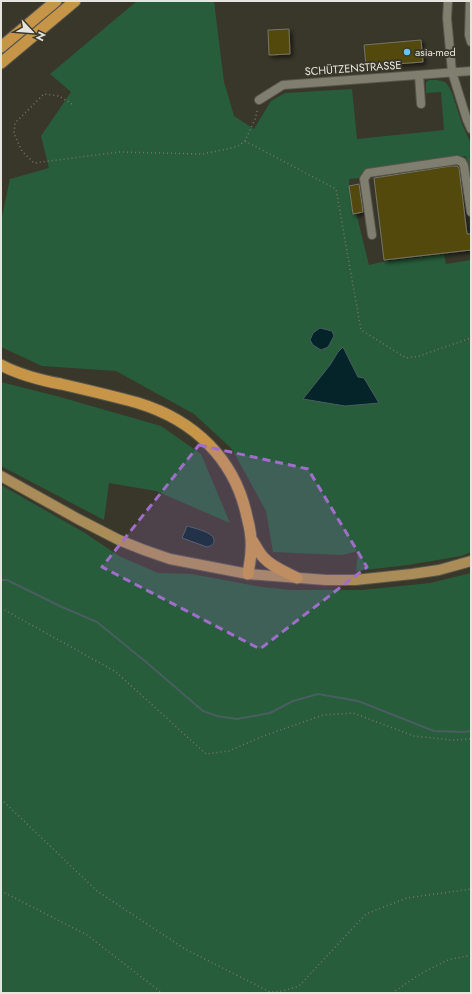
<svg xmlns="http://www.w3.org/2000/svg" width="472" height="994" font-family="Jost,sans-serif">
  <style>
    .green { fill: #275d3b }
    .water { fill: #042429; stroke: #485e5f }
    .lines { fill: none; stroke-linecap: round; stroke-linejoin: round }
    .stream { stroke: #485e5f; stroke-width: 2 }
    .building { fill: #534a11; stroke: #767465; filter: url(#shadow) }
    .minor-casing { stroke: #57564b; stroke-width: 10 }
    .major-casing { stroke: #57564b; stroke-width: 12 }
    .highway-casing { stroke: #57564b; stroke-width: 13 }
    .path { stroke: #77766b; stroke-width: 1.5; stroke-dasharray: 1 3; stroke-linecap: butt }
    .minor { stroke: #807e6f; stroke-width: 8 }
    .major { stroke: #aa8c58; stroke-width: 10 }
    .highway { stroke: #c69548; stroke-width: 11 }
    .marked { fill: #a06dca; fill-opacity: 0.2; stroke: #a06dca; stroke-width: 3; stroke-dasharray: 8 5; stroke-linejoin: round }
    .poi-dot { fill: #68c4f0; stroke: #39372a; stroke-width: 1.5 }
    .labels { text-anchor: middle; stroke-width: 4; stroke-linejoin: round; paint-order: stroke }
    .poi-label { font-size: 11px; fill: #e6e5dd; stroke: #39372a; text-anchor: start }
    .street-label { font-size: 11px; fill: #e6e5dd; stroke: #39372a }
  </style>
  <defs>
    <filter id="shadow"><feDropShadow dx="2.5" dy="2.5" stdDeviation="2" flood-color="#0009"/></filter>
  </defs>
  <rect width="100%" height="100%" fill="#39372a"/>
  <path class="green" d="M137,1H214L224,82L228,95L234,116L254,129L271,101L285,93L352,89L357,139L444,130L441,92L426,93V82L429,80H437L445,82L449,87L452,93L462,124L471,144V174L469,172L466,156L368,169L363,171L360,178L349,179V184L369,265L386,261L444,254L446,264L471,260V552L461,556L408,565L356,571L358,551L342,555L273,552L266,511L232,449L194,414L116,371L42,366L1,347V221L10,179L49,168L41,136L71,92L50,74Z
    M1,382L60,397L161,426L201,454L230,523L156,491L109,483L104,520L1,466Z
    M1,485L85,533L119,556L158,573L192,574L262,587L290,590H362L430,583L471,573V993H1Z"/>
  <path class="water" d="M320,328L332,331L334,336L328,347L321,350L313,345L310,340L313,333Z
    M343,347L358,377L364,378L379,403L345,406L303,399L330,365L338,352Z
    M187,526C193,528 215,532 214,541C214,545 210,546 207,547L182,538Z"/>
  <g class="lines">
    <path class="stream" d="M1,580H7L62,607L97,622L146,662L203,711L217,716L237,719L270,713L293,701L318,694L358,701L434,731L464,732L471,731"/>
  </g>
  <path class="building" d="M289,29L290,54L269,55L268,30Z
    M421,40L423,62L366,66L364,45Z
    M451,166H457L459,168L467,234H471V250L384,260L374,178Z
    M359,184L363,212L353,214L349,186Z"/>
  <g class="lines">
    <g class="minor-casing">
      <path id="minor" d="M448,1L447,18L452,72L467,120L471,129
        M470,1L469,35L471,42
        M419,75L421,104
        M259,100L283,85L471,71
        M372,235L364,179L368,173L457,160L462,162L464,166L471,212"/>
    </g>
    <g class="major-casing">
      <path id="major" d="M1,476L78,519L119,540L144,550L170,559L248,574L326,580H355L412,574L439,570L471,561"/>
    </g>
    <g class="highway-casing">
      <path id="highway" d="M1,47L56,1
        M1,63L75,1
        M1,365C20,375 40,380 61,384C87,390 113,396 138,403C194,420 235,459 247,517C250,528 252,539 251,550C251,558 249,566 248,574
        M252,540C256,546 259,553 264,558C272,567 286,572 297,578"/>
    </g>
    <path class="path" d="M72,104L59,96L44,94L15,123L14,134L22,151L34,163L119,152L202,154L228,149L238,146L245,141L255,119L258,108
      M245,141L336,189L361,330L406,358L419,356L471,338
      M1,608L116,672L206,754L229,751L261,737L323,715L353,713L414,736L452,740L471,739
      M1,799L97,891L185,949L270,992L283,991L299,986L366,914L407,898L471,889
      M1,891L87,935L162,993
      M392,993L422,973L448,960L471,955"/>
    <use href="#minor" class="minor"/>
    <use href="#major" class="major"/>
    <use href="#highway" class="highway"/>
  </g>
  <path class="marked" d="M199,445L308,469L367,567L260,649L102,567Z"/>
  <circle class="poi-dot" cx="407" cy="52" r="4"/>
  <g class="labels">
    <g class="poi-label">
      <text x="415" y="56">asia-med</text>
    </g>
    <g class="street-label">
      <text transform="translate(353 68) rotate(-4)" y="4">SCHÜTZENSTRASSE</text>
    </g>
  </g>
  <rect width="472" height="994" fill="none" stroke="#e6e5dd" stroke-width="4"/>
  <g transform="translate(32 32) rotate(116)" stroke="#39372a" stroke-width="3" paint-order="stroke">
  <path d="M0-3L7 15L0 10L-7 15Z" fill="#e6e5dd"/>
  <text y="-6" font-size="11" font-weight="bold" text-anchor="middle" fill="#e6e5dd">N</text>
  </g>
</svg>
